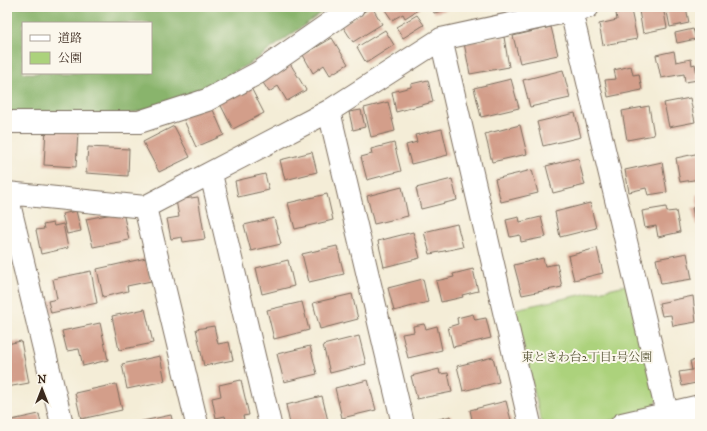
<svg xmlns="http://www.w3.org/2000/svg" width="707" height="431" font-family="'IM FELL DW Pica','Noto Serif JP',serif">
  <style>
    .green { fill: #acd27c; stroke: #747e4d }
    .forest { fill: #89b46c; stroke: #626f45; fill-rule: evenodd }
    .building { fill: #d39e8a }
    .lines { fill: none; stroke-linecap: round; stroke-linejoin: round }
    .street-casing { stroke: #7c6e5f; stroke-width: 24 }
    .street { stroke: #fff; stroke-width: 22 }
    .labels { text-anchor: middle; stroke-width: 4; stroke-linejoin: round; paint-order: stroke }
    .park-label { font-size: 12px; fill: #575436; stroke: #fbf7ec }
  </style>
  <rect width="100%" height="100%" fill="#fbf7ec"/>
  <filter id="ink" filterUnits="userSpaceOnUse"><feTurbulence type="fractalNoise" baseFrequency=".025" numOctaves="2"/><feDisplacementMap in="SourceGraphic" scale="8" xChannelSelector="R" yChannelSelector="G"/><feConvolveMatrix kernelMatrix="1 2 1 2 8 2 1 2 1" color-interpolation-filters="sRGB"/></filter>
  <filter id="wash" filterUnits="userSpaceOnUse"><feTurbulence type="fractalNoise" baseFrequency=".012" numOctaves="4" result="noise"/><feDisplacementMap in="SourceGraphic" scale="16" xChannelSelector="R" yChannelSelector="G"/><feGaussianBlur stdDeviation="0.9" result="paint"/><feColorMatrix in="noise" values="0 0 0 0 0 0 0 0 0 0 0 0 0 0 0 0 0 1.4 0 .05"/><feComposite in="paint" operator="in"/></filter>
  <g filter="url(#wash)">
    <rect width="100%" height="100%" fill="#f4edd7"/>
    <path class="green" d="M631,284L658,399L649,412L593,424H545L541,421L515,309Z"/>
    <path class="forest" d="M7,7H330L254,61L188,98L125,115L7,113ZM23,23H151V73H23Z"/>
    <g id="blocks">
      <path class="building" d="M372,7L382,24L353,42L342,25Z
        M383,7H420L421,8L405,18L403,14L392,20Z
        M432,7H453L454,8L434,13Z
        M663,7L667,28L643,33L639,11Z
        M666,7H686L689,23L670,27Z
        M631,10L637,39L603,45L599,24L617,20L616,13Z
        M417,15L424,25L403,38L396,27Z
        M551,27L558,55L520,63L513,36Z
        M693,29L696,39L677,43L675,33Z
        M385,30L394,45L366,63L357,47Z
        M504,37L509,67L470,74L464,43Z
        M332,38L348,64L330,75L324,65L313,73L303,55Z
        M674,51L676,62L691,59L692,65L695,64L698,80L685,82L684,74L661,78L656,55Z
        M288,60L306,90L287,101L278,86L269,92L260,78Z
        M631,66L633,75L639,74L642,90L608,97L605,80L616,79L614,70Z
        M563,70L570,98L530,107L523,80Z
        M511,79L519,108L481,117L474,88Z
        M428,80L433,102L396,112L392,92L411,87V84Z
        M249,84L264,113L233,129L218,100Z
        M690,98L695,122L669,127L664,103Z
        M388,102L395,131L371,137L364,108Z
        M210,103L224,135L196,147L182,116Z
        M649,106L654,135L627,140L622,111Z
        M361,110L365,127L353,130L349,112Z
        M575,113L581,137L543,146L537,122Z
        M520,125L527,154L492,162L485,134Z
        M174,126L190,157L159,172L143,142Z
        M46,128L78,131L76,167L44,165Z
        M442,129L448,155L411,164L406,145L417,142L415,135Z
        M394,143L401,171L367,180L361,157L372,154L371,149Z
        M88,147L129,149L128,176L86,173Z
        M312,152L317,172L285,180L280,160Z
        M700,153V179L680,182L676,158Z
        M578,158L585,185L553,193L546,166Z
        M662,162L667,192L648,195L646,188L629,192L625,170Z
        M532,170L538,193L501,202L495,179Z
        M265,174L269,190L238,197L235,181Z
        M452,179L457,200L421,209L416,188Z
        M402,187L408,216L374,224L367,196Z
        M327,194L333,220L295,229L288,203Z
        M700,194V224L696,225L692,208L698,207L696,195Z
        M198,197L205,239L183,242L182,237L171,239L167,219L179,217L176,200Z
        M590,203L596,228L560,237L555,212Z
        M666,207L667,212L676,211L680,232L658,237L656,226L645,228L642,211Z
        M76,211L81,231L67,234L62,214Z
        M123,212L129,240L93,247L86,219Z
        M519,217L520,222L541,217L546,237L521,242L520,235L510,237L506,220Z
        M274,218L281,244L251,251L244,225Z
        M53,223L54,226L63,224L68,248L41,254L36,230L44,229L43,225Z
        M457,224L463,247L430,254L424,232Z
        M413,232L420,258L384,267L378,241Z
        M337,246L344,274L309,282L302,254Z
        M597,248L603,273L574,280L568,256Z
        M687,253L692,279L661,284L656,259Z
        M146,258L151,281L127,286L128,291L103,297L97,269Z
        M543,258L545,266L557,264L562,287L522,295L514,265Z
        M288,260L294,286L262,294L256,268Z
        M473,269L478,291L462,295L463,297L441,302L436,281L454,277L453,274Z
        M91,271L97,303L51,313L48,301L57,299L53,279Z
        M423,279L428,302L394,311L388,288Z
        M352,294L358,319L320,329L313,303Z
        M693,296L696,322L673,326L671,315L662,316L659,303Z
        M302,302L309,330L274,339L267,310Z
        M145,309L153,343L119,350L112,316Z
        M473,314L475,320L486,318L491,338L453,347L448,327L458,324L457,318Z
        M100,323L108,360L83,366L79,349L67,351L62,331Z
        M424,324L426,329L437,326L442,350L408,358L402,334L414,332L413,326Z
        M214,326L218,344L229,342L233,360L204,366L196,329Z
        M359,336L366,364L330,373L323,345Z
        M21,341L29,383L7,387V344Z
        M310,346L317,374L284,382L277,354Z
        M160,356L165,381L127,389L122,364Z
        M493,357L499,382L463,391L457,366Z
        M700,360V382L682,386L679,372L692,370L690,361Z
        M439,369L440,374L448,373L452,392L417,399L411,376Z
        M241,380L249,415L243,416L245,423L230,424L229,419L226,420L225,416L216,418L212,398L221,396L219,385Z
        M368,380L376,410L342,418L335,388Z
        M116,384L122,410L81,419L75,393Z
        M322,396L328,421L316,424H290L286,405Z
        M506,401L512,424H473L470,410Z
        M39,414L41,424H7V421Z
        M171,415L173,424H138V422Z
        M451,416L452,422L456,421L457,424H420Z"/>
    </g>
  </g>
  <g filter="url(#ink)">
    <use href="#blocks" fill-opacity="0" stroke="#7c6e5f" stroke-width="1"/>
    <g class="lines">
      <g class="street-casing">
        <path id="street" d="M571,11L667,413
          M441,39L530,424
          M329,111L403,424
          M7,122H139L207,100L258,73L353,7
          M211,174L270,424
          M7,193L145,207L329,111L441,39L588,7
          M7,195L62,424
          M145,207L197,424
          M622,424L700,406"/>
      </g>
      <use href="#street" class="street"/>
    </g>
  </g>
  <g class="labels">
    <g class="park-label">
      <text x="587" y="361">東ときわ台2丁目1号公園</text>
    </g>
  </g>
  <rect width="707" height="431" fill="none" stroke="#fbf7ec" stroke-width="24"/>
  <rect x="22" y="22" width="130" height="52" fill="#fbf7ec" stroke="#aea59a"/>
  <rect x="30" y="35" width="20" height="6" fill="#ffffff" stroke="#aea59a"/>
  <text x="58" y="42" font-size="12" fill="#3b2a1e">道路</text>
  <rect x="30" y="52" width="20" height="12" fill="#acd27c" stroke="#aea59a"/>
  <text x="58" y="62" font-size="12" fill="#3b2a1e">公園</text>
  <g transform="translate(42 389)" stroke="#fbf7ec" stroke-width="3" paint-order="stroke">
  <path d="M0-3L7 15L0 10L-7 15Z" fill="#3b2a1e"/>
  <text y="-6" font-size="11" font-weight="bold" text-anchor="middle" fill="#3b2a1e">N</text>
  </g>
</svg>
